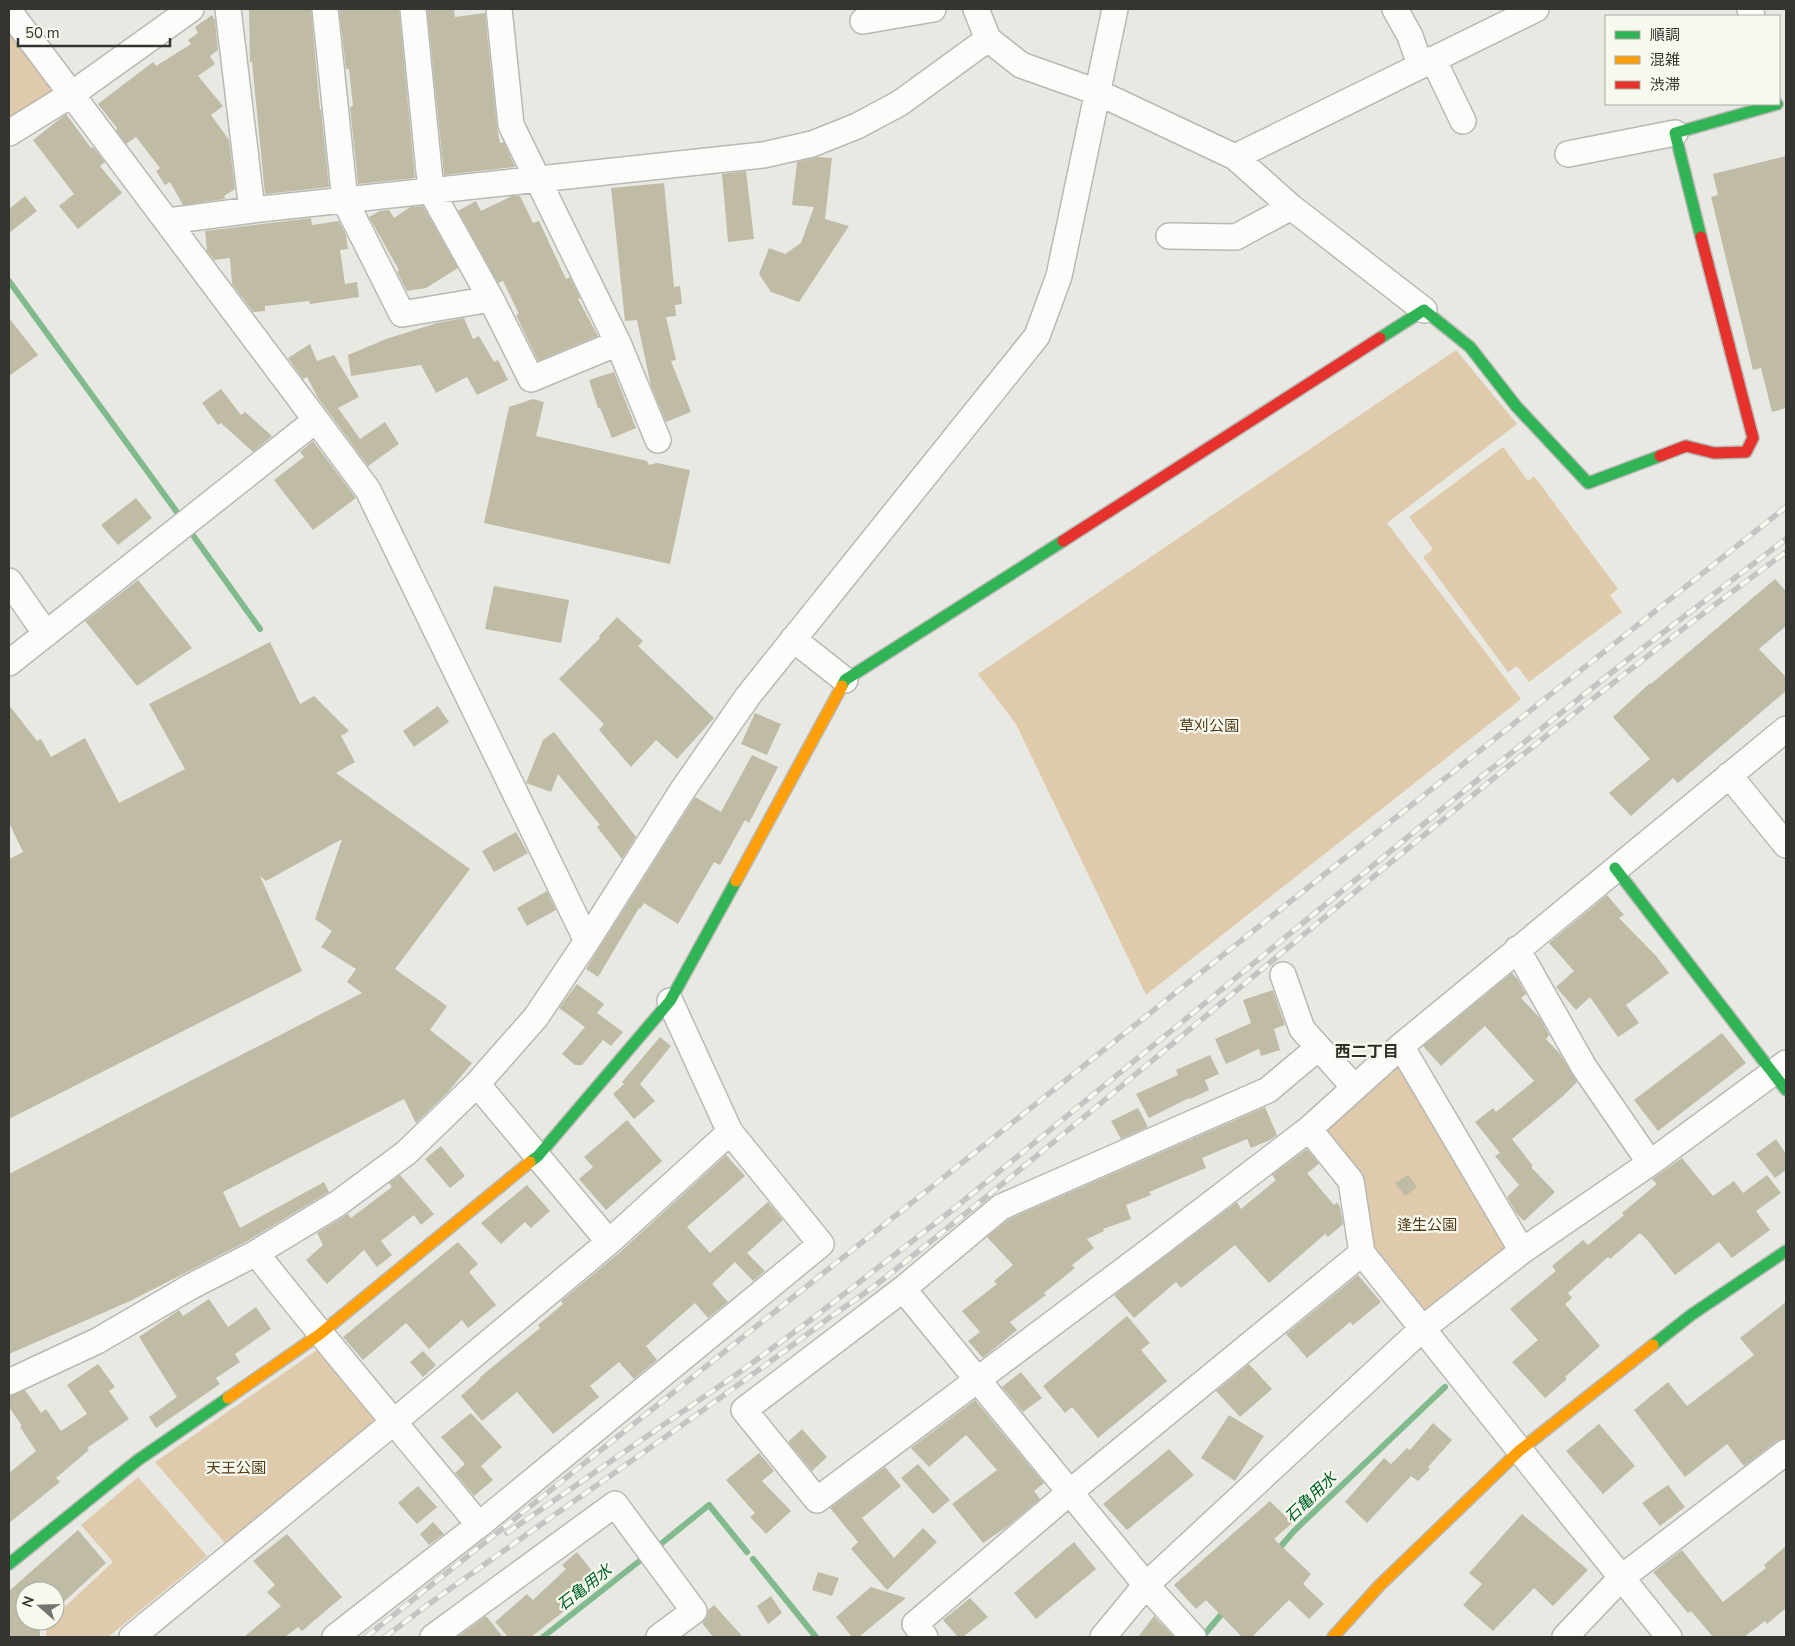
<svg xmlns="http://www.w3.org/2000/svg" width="1795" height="1646" font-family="'Nunito Sans','Noto Sans JP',sans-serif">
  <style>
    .green { fill: #dfcaab }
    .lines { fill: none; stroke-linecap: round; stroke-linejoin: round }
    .stream { stroke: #81ba8c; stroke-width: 6 }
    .building { fill: #c0bba5 }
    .street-casing { stroke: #b8b8b4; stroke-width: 28 }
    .fast-casing { stroke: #b8b8b4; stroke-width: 14 }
    .slow-casing { stroke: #b8b8b4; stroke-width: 14 }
    .jam-casing { stroke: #b8b8b4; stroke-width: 14 }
    .street { stroke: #fcfcfb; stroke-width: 25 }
    .fast { stroke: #30b455; stroke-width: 11 }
    .slow { stroke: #ff9f0a; stroke-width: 11 }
    .jam { stroke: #e5322d; stroke-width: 11 }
    .rail-casing { stroke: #c4c4c4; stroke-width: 5.5 }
    .rail { stroke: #f7f9ef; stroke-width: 4; stroke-dasharray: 11; stroke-linecap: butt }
    .labels { text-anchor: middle; stroke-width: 4.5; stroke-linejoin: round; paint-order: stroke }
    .park-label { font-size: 15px; fill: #533b17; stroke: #f7f9ef }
    .neighbourhood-label { font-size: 16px; font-weight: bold; fill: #2e2f28; stroke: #f7f9ef }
    .water-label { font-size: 16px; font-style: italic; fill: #006328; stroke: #f7f9ef }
  </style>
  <rect width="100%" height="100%" fill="#e9e9e4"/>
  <path class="green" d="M9,23L57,88L9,118Z
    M1456,350L1517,424L1387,523L1521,699L1146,995L1016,724L978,674Z
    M1503,447L1528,481L1534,476L1618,589L1610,595L1622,612L1529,682L1517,666L1508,672L1423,557L1433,549L1409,517Z
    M1396,1059L1510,1250L1426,1313L1372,1249L1319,1128Z
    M317,1350L380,1419L225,1543L155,1462Z
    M138,1477L207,1556L108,1637H47L46,1635V1624L49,1621H55V1616L113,1562L81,1525Z"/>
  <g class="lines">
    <path class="stream" d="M9,281L182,519
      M187,527L260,629
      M657,1547L709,1505L747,1552
      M1276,1552L1294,1531L1445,1387
      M753,1559L816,1637
      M1203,1636L1225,1610
      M543,1637L642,1559"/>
  </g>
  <path class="building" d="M249,9H311L320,110H321L329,187L265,194L252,62H250Z
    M339,9H399L415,178L358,184L350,107L353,106L349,69H346Z
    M427,9H454L455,17L485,13L497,127L500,143L504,142L515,167L444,175Z
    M212,15L215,20L218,50L210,56L215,64L198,76L223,106L211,115L229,140L235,189L224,196L225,198L224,199L183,205L170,182L165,185L156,171L160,168L136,137L126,144L116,130L117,128L98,104L153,62L156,66L191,44L188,40L198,33L195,27Z
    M66,114L91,148L93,147L105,162L100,166L122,193L78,229L59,206L74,194L33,140Z
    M1786,156V408L1772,412L1761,368L1753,370L1711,197L1718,195L1713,174Z
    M818,157L832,158L825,219L849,226L799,302L771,292L759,274L769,248L785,254L801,243L814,207L792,205L797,162Z
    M746,171L754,239L728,242L722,174Z
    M664,183L674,287L680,286L682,304L675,305L676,316L666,317L676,360L671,361L691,412L666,422L651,386L637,320L625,321L611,188Z
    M25,196L37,211L9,233V209Z
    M512,196H520L533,223L539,221L566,279L570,277L580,298L578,299L598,336L538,361L516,315L519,314L503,281L498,283L458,211L476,201L481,211Z
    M423,206L458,268L426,288L407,291L397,272L399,270L369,217L380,211L389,210L394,218L410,207Z
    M311,218L312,225L339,221L346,235L348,249L340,250L345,284L357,282L359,297L310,304L309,301L265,306V311L253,312L232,284L230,258L214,260L207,251L205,231Z
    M9,318L38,355L9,376Z
    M464,318L473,339L479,336L494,362L498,360L508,380L477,395L467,377L436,393L421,365L351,376L348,355L386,339L437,323Z
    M310,344L317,361L334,355L355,390L359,397L338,408L360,439L385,422L399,444L368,466L318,398L307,377L303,379L288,358Z
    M614,372L636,428L612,438L600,408H598L589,380Z
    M221,389L241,415L245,412L272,436L253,452L221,423L218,425L202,403Z
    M533,399L544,402L536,436L647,461L649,465L657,463L690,470L670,564L484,523L509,407Z
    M313,441L356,498L313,530L274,480L304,457L300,452Z
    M136,498L152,518L118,545L101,525Z
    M1775,579L1786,591V626L1759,649L1786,677V691L1678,783L1673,778L1631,816L1609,793L1650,759L1613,717L1650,683L1651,684Z
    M138,580L192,648L137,686L85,621Z
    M494,586L569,600L561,643L485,629Z
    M617,617L643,641L638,646L714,718L677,759L656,740L631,767L599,730L604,724L559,679L600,638L599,636Z
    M270,642L300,704L314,696L349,731L341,736L355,762L336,773L470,869L395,969L447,1006L430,1030L472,1063L448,1092L416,1123L404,1099L223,1192L240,1228L324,1182L329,1192L249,1240L191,1270L130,1301L9,1354V1174L362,993L347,982L356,969L321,947L332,931L315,919L342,839L266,881L260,876L302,971L9,1119V859L23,852L9,823V705L37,741L41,739L51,757L85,738L119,803L185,769L149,704Z
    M438,706L449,722L414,747L403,731Z
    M755,713L781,724L767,755L741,744Z
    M554,732L636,837L622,859L597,827L600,825L558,774L551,792L526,783L543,740Z
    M752,755L778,767L749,823L745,820L720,865L714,862L678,924L644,903L640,909L639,908L598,977L586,969L695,797L721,812Z
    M516,832L528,853L494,872L482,851Z
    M547,891L556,910L527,926L517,908Z
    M1607,895L1624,915L1619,918L1656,956L1669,973L1626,1005L1639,1023L1618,1037L1590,997L1576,1010L1556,987L1574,971L1549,943Z
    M1512,973L1518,980L1526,994L1521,998L1540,1018L1549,1035L1546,1039L1560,1054L1577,1082L1563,1096L1512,1139L1533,1166L1531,1167L1555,1192L1524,1221L1517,1214L1507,1197L1519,1185L1495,1156L1500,1153L1475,1122L1493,1108L1496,1112L1534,1081L1485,1026L1441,1066L1423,1046Z
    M577,984L604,1004L597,1013L623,1032L611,1046L603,1040L582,1065H575L562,1054L585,1027L559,1008Z
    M1273,990L1285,1025L1274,1029L1280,1050L1261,1056L1259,1049L1226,1064L1215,1039L1251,1023L1243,1000Z
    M1722,1033L1746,1063L1658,1131L1634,1100Z
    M660,1037L671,1046L640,1084L655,1101L634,1119L613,1094L624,1084L622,1082Z
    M1210,1055L1219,1074L1205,1080L1209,1090L1190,1099L1189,1098L1149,1118L1136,1094L1178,1075L1176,1070Z
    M1265,1107L1277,1135L1270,1140L1251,1148L1247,1139L1202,1158L1206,1168L1149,1192L1151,1195L1126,1205L1131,1219L1103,1229L1104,1231L1087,1239L1094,1248L1072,1265L1075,1268L1044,1293L1046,1295L1010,1322L1017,1330L983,1358L968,1341L980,1332L962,1311L997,1284L994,1281L1013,1265L987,1237L1009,1219Z
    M1138,1108L1148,1127L1121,1139L1111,1121Z
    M627,1120L662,1161L606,1210L579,1179L593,1167L584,1157Z
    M1776,1139L1786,1154V1170L1775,1178L1756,1154Z
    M441,1146L465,1176L450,1188L425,1159Z
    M1307,1149L1319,1164L1307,1173L1334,1205L1337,1202L1340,1207L1343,1224L1328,1237L1325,1234L1269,1283L1235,1245L1181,1288L1176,1282L1134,1318L1114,1295L1237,1202L1241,1209L1276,1180L1272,1175Z
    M726,1155L745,1176L687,1227L710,1253L768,1202L783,1220L747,1253L765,1271L753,1281L735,1262L712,1284L728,1302L708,1318L695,1303L646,1346L657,1360L634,1379L619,1362L590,1386L599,1397L553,1434L517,1392L482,1421L461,1396L480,1379L479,1378L540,1328L538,1325L563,1304L561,1301L619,1253Z
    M1682,1158L1713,1196L1734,1181L1743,1193L1767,1175L1781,1193L1756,1211L1770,1230L1732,1258L1719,1242L1675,1275L1648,1241L1640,1233L1610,1259L1608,1257L1568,1293L1572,1298L1565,1304L1600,1346L1565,1377L1567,1379L1545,1398L1512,1362L1538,1340L1510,1309L1556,1271L1552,1266L1583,1240L1588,1245L1624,1215L1622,1213L1657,1184L1652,1179Z
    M400,1175L434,1214L421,1225L414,1215L381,1241L392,1255L377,1267L364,1250L327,1284L306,1260L323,1245L317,1233L348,1214L351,1218L392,1187L389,1183Z
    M1408,1175L1417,1187L1405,1196L1395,1183Z
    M527,1185L550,1211L531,1228L525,1222L501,1244L481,1223Z
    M458,1242L478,1264L469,1272L496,1305L468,1328L462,1320L429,1349L406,1323L363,1360L343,1337Z
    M1358,1275L1381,1302L1353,1325L1350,1322L1307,1358L1286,1334Z
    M209,1299L228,1327L256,1307L271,1329L235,1354L240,1362L216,1378L220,1384L156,1428L149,1417L177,1397L139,1337L179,1310L183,1316Z
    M1786,1302V1438L1777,1441L1744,1466L1727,1444L1685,1477L1634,1410L1668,1382L1687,1406L1754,1355L1740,1338Z
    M1127,1316L1150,1343L1141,1350L1167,1381L1098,1438L1072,1407L1065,1413L1043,1386Z
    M423,1351L436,1365L423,1377L410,1362Z
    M98,1364L115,1387L109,1391L129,1419L87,1448L89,1450L56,1478L60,1482L9,1523V1473L36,1451L20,1427L22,1426L9,1407V1396L25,1390L41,1413L46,1409L61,1431L87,1414L67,1385Z
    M1249,1364L1272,1389L1240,1417L1216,1391Z
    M1021,1372L1042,1398L1023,1412L1002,1387Z
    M975,1400L1044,1483L1034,1491L1040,1499L1008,1526L983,1543L952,1504L997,1470L966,1435L929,1467L911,1448Z
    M471,1413L502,1447L481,1466L493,1480L474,1496L455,1473L465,1464L441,1437Z
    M1229,1415L1264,1436L1235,1481L1201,1458Z
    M1433,1423L1452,1440L1428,1467L1430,1469L1418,1481L1411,1476L1367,1523L1345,1502L1384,1458L1391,1464L1407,1448L1410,1450Z
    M1599,1424L1635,1466L1603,1494L1566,1451Z
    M802,1429L827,1457L812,1471L788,1442Z
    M1169,1449L1194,1475L1127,1530L1103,1504Z
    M759,1453L774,1471L762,1481L791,1511L766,1534L750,1517L755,1513L726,1480Z
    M918,1464L950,1500L933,1514L901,1478Z
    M885,1467L901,1486L862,1518L894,1558L923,1528L937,1542L887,1590L851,1549L858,1542L830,1508Z
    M1668,1485L1685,1507L1660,1526L1642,1503Z
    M418,1486L437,1507L417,1524L398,1503Z
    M1270,1501L1292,1523L1274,1539L1311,1574L1303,1584L1324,1604L1309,1619L1289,1600L1252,1637H1242L1206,1600L1196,1609L1174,1585Z
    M1522,1514L1588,1570L1553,1606L1534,1588L1493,1631L1463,1605L1482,1584L1469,1573Z
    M433,1522L444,1534L429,1545L420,1534Z
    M78,1530L106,1563L55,1610V1591H25V1621H42L40,1623V1637H9V1591Z
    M287,1534L342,1597L302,1631L298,1627L285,1637H244L281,1606L267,1592L275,1585L253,1561Z
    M1074,1542L1096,1569L1036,1619L1014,1593Z
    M1786,1546V1608L1767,1624L1765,1621L1744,1637H1713L1691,1611L1688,1613L1653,1572L1682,1550L1723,1602L1766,1568L1764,1565Z
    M577,1552L601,1582L531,1637H508L495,1622L527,1594L533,1600L566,1569L562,1565Z
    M818,1572L839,1578L832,1596L812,1590Z
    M871,1587L906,1598L859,1637H852L836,1617Z
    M771,1596L782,1613L768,1624L757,1606Z
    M970,1598L988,1617L963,1637H958L943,1620Z
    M714,1605L743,1637H713L702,1623L707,1617L708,1610Z
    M486,1616L503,1637H457Z
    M1154,1616L1174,1637H1138Z"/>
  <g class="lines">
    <g class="street-casing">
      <path id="street" d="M228,9L252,210
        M325,9L345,201L402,314L491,299
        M413,9L431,191L491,299L531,379L618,343L511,125L499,9
        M976,9L988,39L1021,65L1097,92L1235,157L1291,207L1424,310
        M1395,9L1410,36L1420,65
        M1750,9L1752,16
        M9,11L316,420L9,663
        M863,21L933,9
        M1433,59L1463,121
        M9,133L72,94L191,9
        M1568,154L1675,133
        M1235,157L1536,9
        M168,221L252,210L763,155L812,144L857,126L900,103L988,39
        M1169,236L1236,237L1291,207
        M618,343L658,440
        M316,420L368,490L587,941
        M9,581L46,634
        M793,639L845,680
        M1729,775L1786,845
        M1517,949L1584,1067L1650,1163
        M1283,975L1302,1029L1354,1087
        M1401,1046L1522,1251
        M1318,1048L1268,1090L1001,1207L903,1289L744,1410L817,1500L1144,1255L1309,1129L1401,1046L1786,729
        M477,1084L609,1242
        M1309,1129L1351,1181L1362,1253L1669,1637
        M256,1253C328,1345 405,1434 479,1525
        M903,1289L1146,1585L1193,1637
        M9,1382L97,1341L190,1287L256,1253L337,1204L406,1153L477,1084L536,1017L587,941L682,791L748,696L1037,336L1059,276L1115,9
        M132,1637L395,1421L609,1242L730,1132
        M335,1637L479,1525L821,1244L730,1132L670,1001
        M433,1637L615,1504L694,1611L659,1637
        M925,1637L915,1624L1070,1492L1362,1253
        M1103,1637L1146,1585L1422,1329L1522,1251L1650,1163L1786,1063
        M1565,1637L1621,1578L1786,1452"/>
    </g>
    <g class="fast-casing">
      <path id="fast" d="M1701,237L1675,133L1777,104
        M1380,338L1424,310L1470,347L1516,406L1588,483L1660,456
        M842,686L845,680L1063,541
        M1615,868L1786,1090
        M530,1162L538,1156L670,1001L736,881
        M1653,1345L1691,1315L1786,1251
        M9,1564L138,1460L228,1398"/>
    </g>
    <g class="slow-casing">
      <path id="slow" d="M736,881L842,686
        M228,1398L320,1334L530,1162
        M1333,1637L1379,1586L1519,1451L1653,1345"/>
    </g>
    <g class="jam-casing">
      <path id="jam" d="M1660,456L1686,446L1714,453L1746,452L1753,438L1701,237
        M1063,541L1380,338"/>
    </g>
    <use href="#street" class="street"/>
    <use href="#fast" class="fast"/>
    <use href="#slow" class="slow"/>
    <use href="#jam" class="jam"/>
    <g class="rail-casing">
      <path id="rail" d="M507,1533L737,1374L808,1322L951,1211L1486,773L1631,657L1786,539
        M366,1637L1786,507
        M385,1637L426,1606C558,1511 692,1421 821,1324C839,1310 859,1298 877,1284C1183,1044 1472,781 1786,552"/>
    </g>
    <use href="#rail" class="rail"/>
  </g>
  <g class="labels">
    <g class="park-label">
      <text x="1209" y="731">草刈公園</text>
      <text x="1427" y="1230">逢生公園</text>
      <text x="236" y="1473">天王公園</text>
    </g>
    <g class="neighbourhood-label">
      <text x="1367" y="1057">西二丁目</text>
    </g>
    <g class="water-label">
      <text transform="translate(1310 1497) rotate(-44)" y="6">石亀用水</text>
      <text transform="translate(584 1587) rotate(-38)" y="6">石亀用水</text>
    </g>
  </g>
  <rect width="1795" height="1646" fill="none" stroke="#343430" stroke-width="20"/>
  <rect x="1605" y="15" width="175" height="90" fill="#f7f9ef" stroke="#a9aaa3"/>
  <rect x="1615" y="31" width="25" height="8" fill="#30b455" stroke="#a9aaa3"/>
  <text x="1650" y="40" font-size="15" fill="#343430">順調</text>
  <rect x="1615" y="56" width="25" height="8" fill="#ff9f0a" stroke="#a9aaa3"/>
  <text x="1650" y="65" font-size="15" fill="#343430">混雑</text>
  <rect x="1615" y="81" width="25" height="8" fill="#e5322d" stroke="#a9aaa3"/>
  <text x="1650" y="90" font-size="15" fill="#343430">渋滞</text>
  <g transform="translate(40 1606) rotate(290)"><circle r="24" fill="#f7f9ef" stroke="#a9aaa3"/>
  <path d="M0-4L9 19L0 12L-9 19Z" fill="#73736f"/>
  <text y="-8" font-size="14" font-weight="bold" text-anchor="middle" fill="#343430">N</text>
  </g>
  <path d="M18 38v8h152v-8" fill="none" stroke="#343430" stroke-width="2.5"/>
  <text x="25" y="38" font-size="15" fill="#343430" stroke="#f7f9ef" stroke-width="4" paint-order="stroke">50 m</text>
</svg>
